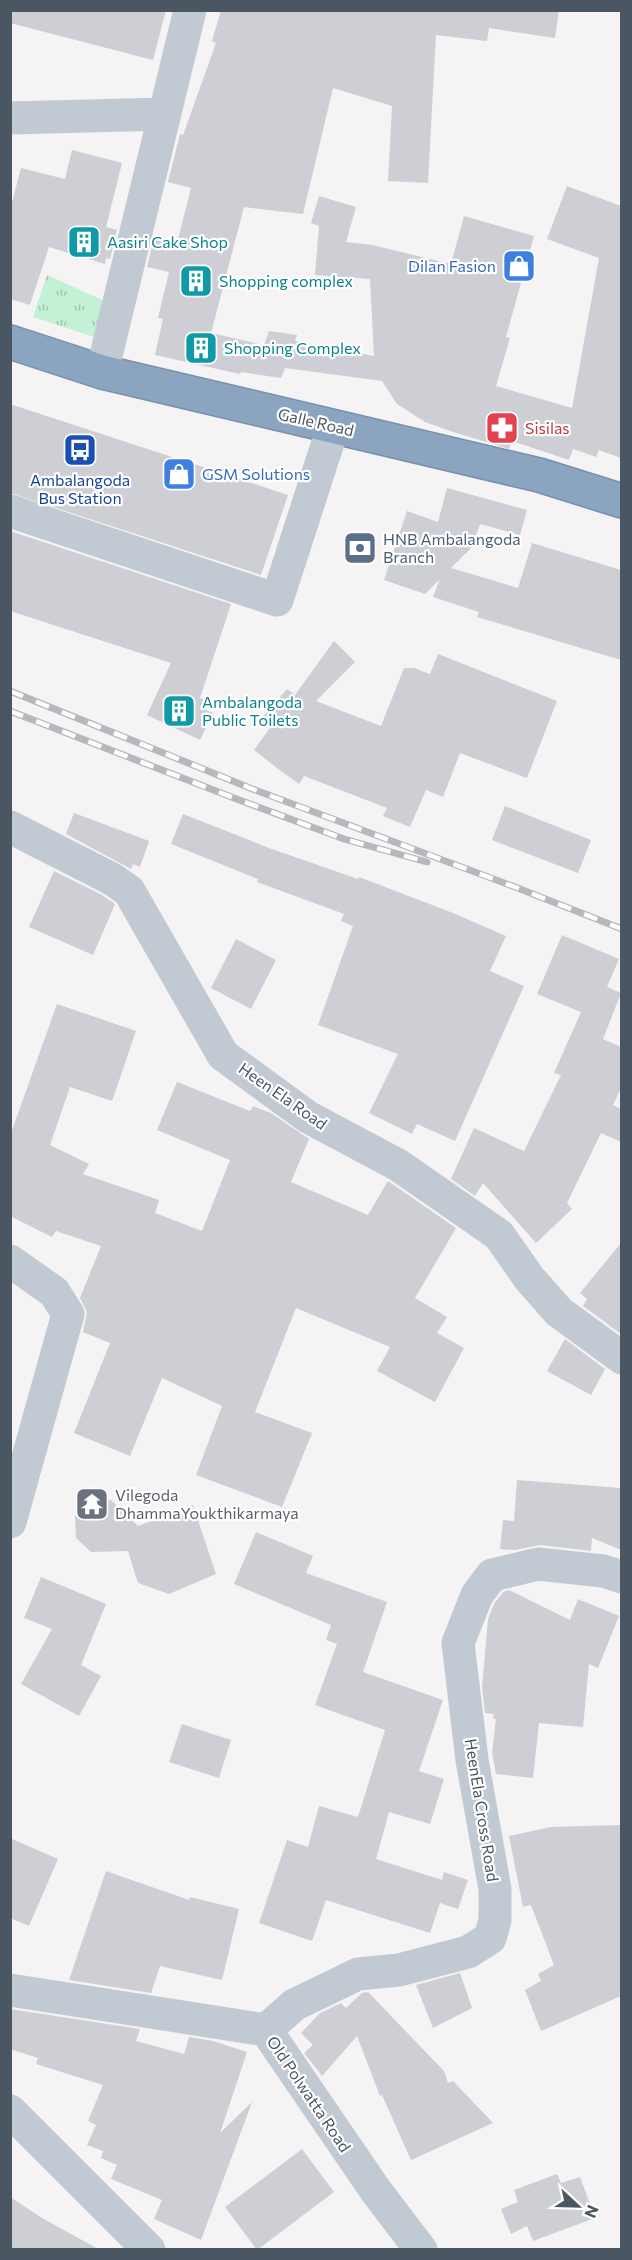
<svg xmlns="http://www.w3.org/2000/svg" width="632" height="2260" font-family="Commissioner,sans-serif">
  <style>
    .grass { fill: url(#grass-tufts) }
    .building { fill: #cdcfd5 }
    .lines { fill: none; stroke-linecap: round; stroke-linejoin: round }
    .highway-casing { stroke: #7690ad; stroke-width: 36 }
    .minor { stroke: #c1cad2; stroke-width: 33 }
    .highway { stroke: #8ba5c1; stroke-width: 33 }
    .rail-casing { stroke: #b5b8bd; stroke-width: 7 }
    .rail { stroke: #fff; stroke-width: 4.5; stroke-dasharray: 14; stroke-linecap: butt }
    .labels { text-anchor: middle; stroke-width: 4.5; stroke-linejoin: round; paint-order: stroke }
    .culture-label { font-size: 16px; fill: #0d838f; stroke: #fff; text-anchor: start }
    .shop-label { font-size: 16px; fill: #366cbe; stroke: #fff; text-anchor: end }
    .street-label { font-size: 16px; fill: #4a5661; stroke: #fff }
    .health-label { font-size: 16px; fill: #be3a42; stroke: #fff; text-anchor: start }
    .transit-label { font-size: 16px; fill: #164399; stroke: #fff }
    .service-label { font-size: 16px; fill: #4e5e75; stroke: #fff; text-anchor: start }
    .worship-label { font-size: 16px; fill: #5b616d; stroke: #fff; text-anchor: start }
  </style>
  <defs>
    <pattern id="grass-tufts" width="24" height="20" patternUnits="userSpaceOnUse" patternTransform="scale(1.5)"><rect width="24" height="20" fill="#c3f1d5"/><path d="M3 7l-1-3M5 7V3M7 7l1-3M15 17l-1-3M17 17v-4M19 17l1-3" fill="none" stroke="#a0c6b0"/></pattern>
  </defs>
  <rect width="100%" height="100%" fill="#f5f3f3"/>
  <path class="grass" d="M47,275L109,303L94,337L33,317Z"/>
  <path class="building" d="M10,10H166L153,60L10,23Z
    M221,10H559L555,38L489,28L487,41L436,35L428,183L388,181L392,106L333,88L303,214L244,207L211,333L264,345L269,331L297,335L295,341L374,356L370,279L315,275L319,226L311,223L319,196L356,207L346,242L372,245L451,264L464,216L534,236L506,337L510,338L496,386L572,408L599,258L547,239L567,186L621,206V458L599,450L596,457L573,449L569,460L512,441L509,449L450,431L425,422L397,404L382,381L285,368L281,378L241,372L240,374L155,355L163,319L158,318L169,272L147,267L154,238L177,243L191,188L168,182L180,134L183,135L216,43L212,41Z
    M72,150L122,163L106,227L117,230L110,259L106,258L105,264L49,247L30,305L10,299V210L21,168L65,179Z
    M10,404L288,495L261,575L10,493Z
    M447,488L527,510L520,535L480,524L472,547L451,568L518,588L532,543L621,570V660L477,617L479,612L433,597L440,579L425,594L384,580L407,511L438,522Z
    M10,531L231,604L200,698L208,701L204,709L213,713L200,740L147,715L171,663L10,611Z
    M334,641L355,662L316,701L381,726L404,668H414L430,674L438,654L557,701L527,778L460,753L443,797L426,790L410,827L383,816L387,808L304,776L299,784L277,768L254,750L272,725L263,717L287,689L295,695Z
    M505,806L591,840L578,873L492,840Z
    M74,813L149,841L140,867L133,864L131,869L66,834Z
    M183,814L269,848L358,879L359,877L453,913L506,936L490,971L524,986L455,1141L417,1124L412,1134L369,1113L398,1054L318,1025L353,926L341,921L344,914L257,882L258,879L171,844Z
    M54,871L102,895L115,904L93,955L29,927Z
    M562,935L619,959L607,987L621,993L603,1039L621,1047V1088L613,1105L621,1109V1142L601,1133L567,1203L572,1209L536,1243L483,1183L475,1196L451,1179L474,1128L524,1151L561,1075L554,1073L581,1012L537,994Z
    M236,939L276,960L251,1009L211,988Z
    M57,1004L136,1031L112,1101L70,1087L50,1145L89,1164L83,1174L159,1200L155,1213L202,1231L230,1160L157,1130L177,1082L250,1111L253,1106L271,1113L309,1139L291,1182L368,1215L388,1181L456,1228L415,1298L447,1317L437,1333L464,1348L435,1402L377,1371L390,1347L296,1308L255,1412L312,1433L282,1507L196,1475L222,1406L162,1378L130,1456L74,1433L110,1343L83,1332L87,1312L80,1298L101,1246L56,1231L52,1237L10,1216V1136Z
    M621,1243V1334L583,1306L587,1299L580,1293Z
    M565,1339L605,1369L591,1395L547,1371Z
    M517,1480L621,1488V1550L592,1538L591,1551L540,1545L515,1550L500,1549L503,1520L514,1521Z
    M111,1500L138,1526L193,1505L216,1574L169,1594L138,1583L128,1551L91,1552L76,1538L75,1516L90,1501Z
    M256,1532L313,1556L306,1573L387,1602L363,1672L443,1700L419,1771L444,1779L430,1824L389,1812L376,1859L442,1880L444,1872L468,1880L458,1909L440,1903L430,1933L326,1900L312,1941L259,1923L287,1840L308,1847L319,1806L358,1817L385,1730L315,1705L337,1644L326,1640L331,1625L234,1584Z
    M41,1577L106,1604L81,1665L101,1676L79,1716L21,1684L52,1629L24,1618Z
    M509,1590L570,1620L578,1599L619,1616L598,1668L589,1664L583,1727L539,1723L533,1778L496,1774L492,1753L496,1719H493L494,1714L485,1713L482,1687L488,1619L494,1604L503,1592Z
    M182,1724L231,1740L219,1778L169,1762Z
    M621,1825V1996L541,2031L525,1990L541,1981L538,1974L554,1965L531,1905L523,1907L509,1836L551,1827Z
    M10,1838L58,1859L29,1926L10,1918Z
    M106,1871L189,1900L190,1897L239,1909L222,1980L160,1966L151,1993L69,1980Z
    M460,1973L472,2008L433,2028L416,1985Z
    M368,1992L444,2071L448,2083L453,2081L493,2123L411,2160L382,2095L380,2096L357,2036L322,2076L304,2053L313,2045L301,2033L320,2013L341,2003L346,2008L362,1993Z
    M10,2009L140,2029L136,2041L184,2054L189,2037L213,2041L247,2052L220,2133L252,2102L201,2240L154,2219L162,2200L111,2179L117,2165L101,2158L103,2151L87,2145L96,2125L88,2121L103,2085L36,2064L38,2058L10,2049Z
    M302,2149L334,2192L257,2250L225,2207Z
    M557,2174L561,2183L580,2177L595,2218L533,2241L527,2226L511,2234L501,2209L518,2202L514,2190Z
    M10,2197L42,2218L100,2250H10Z"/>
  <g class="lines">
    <g class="highway-casing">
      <path id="highway" d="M10,342L102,372L539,475L622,501"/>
    </g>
    <path class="minor" d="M10,118L164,114
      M102,372L190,10
      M10,511L277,600L333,427
      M10,827L112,879L129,891L223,1055L308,1117L398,1165L499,1235L529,1278L559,1312L622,1358
      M10,1261L54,1292L68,1314L10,1522
      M10,1990L266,2030L376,2191L421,2250
      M266,2030L294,2005L358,1974L399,1970L468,1952L490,1938L495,1920V1889L472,1760L458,1643L477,1595L492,1575L538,1564L603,1571L622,1577
      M10,2111L149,2250"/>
    <use href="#highway" class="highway"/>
    <g class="rail-casing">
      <path id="rail" d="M10,691L255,790L515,887L622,929
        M10,711L234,798L344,839L427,862"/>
    </g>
    <use href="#rail" class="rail"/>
  </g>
  <defs>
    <g id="building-square" transform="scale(1.725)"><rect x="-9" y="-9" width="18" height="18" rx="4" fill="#0f9aa8" stroke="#fff"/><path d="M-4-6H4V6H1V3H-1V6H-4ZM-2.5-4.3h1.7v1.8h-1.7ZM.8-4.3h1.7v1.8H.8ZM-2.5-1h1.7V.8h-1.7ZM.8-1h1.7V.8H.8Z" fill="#fff"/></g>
    <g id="shop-square" transform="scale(1.725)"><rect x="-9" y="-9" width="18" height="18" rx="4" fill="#3f7fe0" stroke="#fff"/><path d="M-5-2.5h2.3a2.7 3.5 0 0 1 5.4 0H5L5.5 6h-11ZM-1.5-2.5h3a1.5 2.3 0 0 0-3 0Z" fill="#fff"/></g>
    <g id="pharmacy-square" transform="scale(1.725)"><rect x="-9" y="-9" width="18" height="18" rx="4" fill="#e0444e" stroke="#fff"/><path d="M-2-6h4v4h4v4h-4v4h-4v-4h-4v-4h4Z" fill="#fff"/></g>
    <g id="bus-square" transform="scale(1.725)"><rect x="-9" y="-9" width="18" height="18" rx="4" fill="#1a4fb4" stroke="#fff"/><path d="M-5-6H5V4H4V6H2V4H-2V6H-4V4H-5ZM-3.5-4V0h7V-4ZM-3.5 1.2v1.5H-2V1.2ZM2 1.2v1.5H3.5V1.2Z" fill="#fff"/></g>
    <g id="bank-square" transform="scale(1.725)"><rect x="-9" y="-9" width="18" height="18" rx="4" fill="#5c6f8a" stroke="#fff"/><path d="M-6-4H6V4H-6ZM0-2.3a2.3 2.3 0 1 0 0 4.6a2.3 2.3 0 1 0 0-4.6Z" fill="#fff"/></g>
    <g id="temple-square" transform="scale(1.725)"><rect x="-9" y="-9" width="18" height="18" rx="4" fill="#6b7280" stroke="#fff"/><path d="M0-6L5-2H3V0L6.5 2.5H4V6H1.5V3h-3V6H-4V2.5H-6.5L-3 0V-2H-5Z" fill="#fff"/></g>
  </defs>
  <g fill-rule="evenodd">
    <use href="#building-square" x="84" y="242"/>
    <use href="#shop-square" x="519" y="266"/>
    <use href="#building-square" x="196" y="281"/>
    <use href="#building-square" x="201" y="348"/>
    <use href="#pharmacy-square" x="502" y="428"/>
    <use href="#bus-square" x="80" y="450"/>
    <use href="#shop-square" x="179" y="474"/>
    <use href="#bank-square" x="360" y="548"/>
    <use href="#building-square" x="179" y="711"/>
    <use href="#temple-square" x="92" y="1504"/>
  </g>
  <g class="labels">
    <g class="culture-label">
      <text x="107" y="248">Aasiri Cake Shop</text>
      <text x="219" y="287">Shopping complex</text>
      <text x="224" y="354">Shopping Complex</text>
      <text x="202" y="708">Ambalangoda<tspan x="202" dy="18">Public Toilets</tspan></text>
    </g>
    <g class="shop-label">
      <text x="496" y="272">Dilan Fasion</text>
      <text x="202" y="480" text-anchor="start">GSM Solutions</text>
    </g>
    <g class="street-label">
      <text transform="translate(316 422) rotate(13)" y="6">Galle Road</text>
      <text transform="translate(283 1096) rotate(35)" y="6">Heen Ela Road</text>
      <text transform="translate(482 1810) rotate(81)" y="6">HeenEla Cross Road</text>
      <text transform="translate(309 2094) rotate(56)" y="6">Old Polwatta Road</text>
    </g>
    <g class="health-label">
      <text x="525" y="434">Sisilas</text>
    </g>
    <g class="transit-label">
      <text x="80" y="486">Ambalangoda<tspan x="80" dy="18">Bus Station</tspan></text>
    </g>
    <g class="service-label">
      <text x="383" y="545">HNB Ambalangoda<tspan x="383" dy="18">Branch</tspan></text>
    </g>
    <g class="worship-label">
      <text x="115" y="1501">Vilegoda<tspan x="115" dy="18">DhammaYoukthikarmaya</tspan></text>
    </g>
  </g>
  <rect width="632" height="2260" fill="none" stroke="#4a5661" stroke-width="24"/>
  <g transform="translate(578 2206) rotate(112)" stroke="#ffffff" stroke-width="4.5" paint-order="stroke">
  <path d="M0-4.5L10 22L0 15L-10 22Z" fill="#4a5661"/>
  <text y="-9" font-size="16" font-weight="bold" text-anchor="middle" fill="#4a5661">N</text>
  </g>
</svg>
